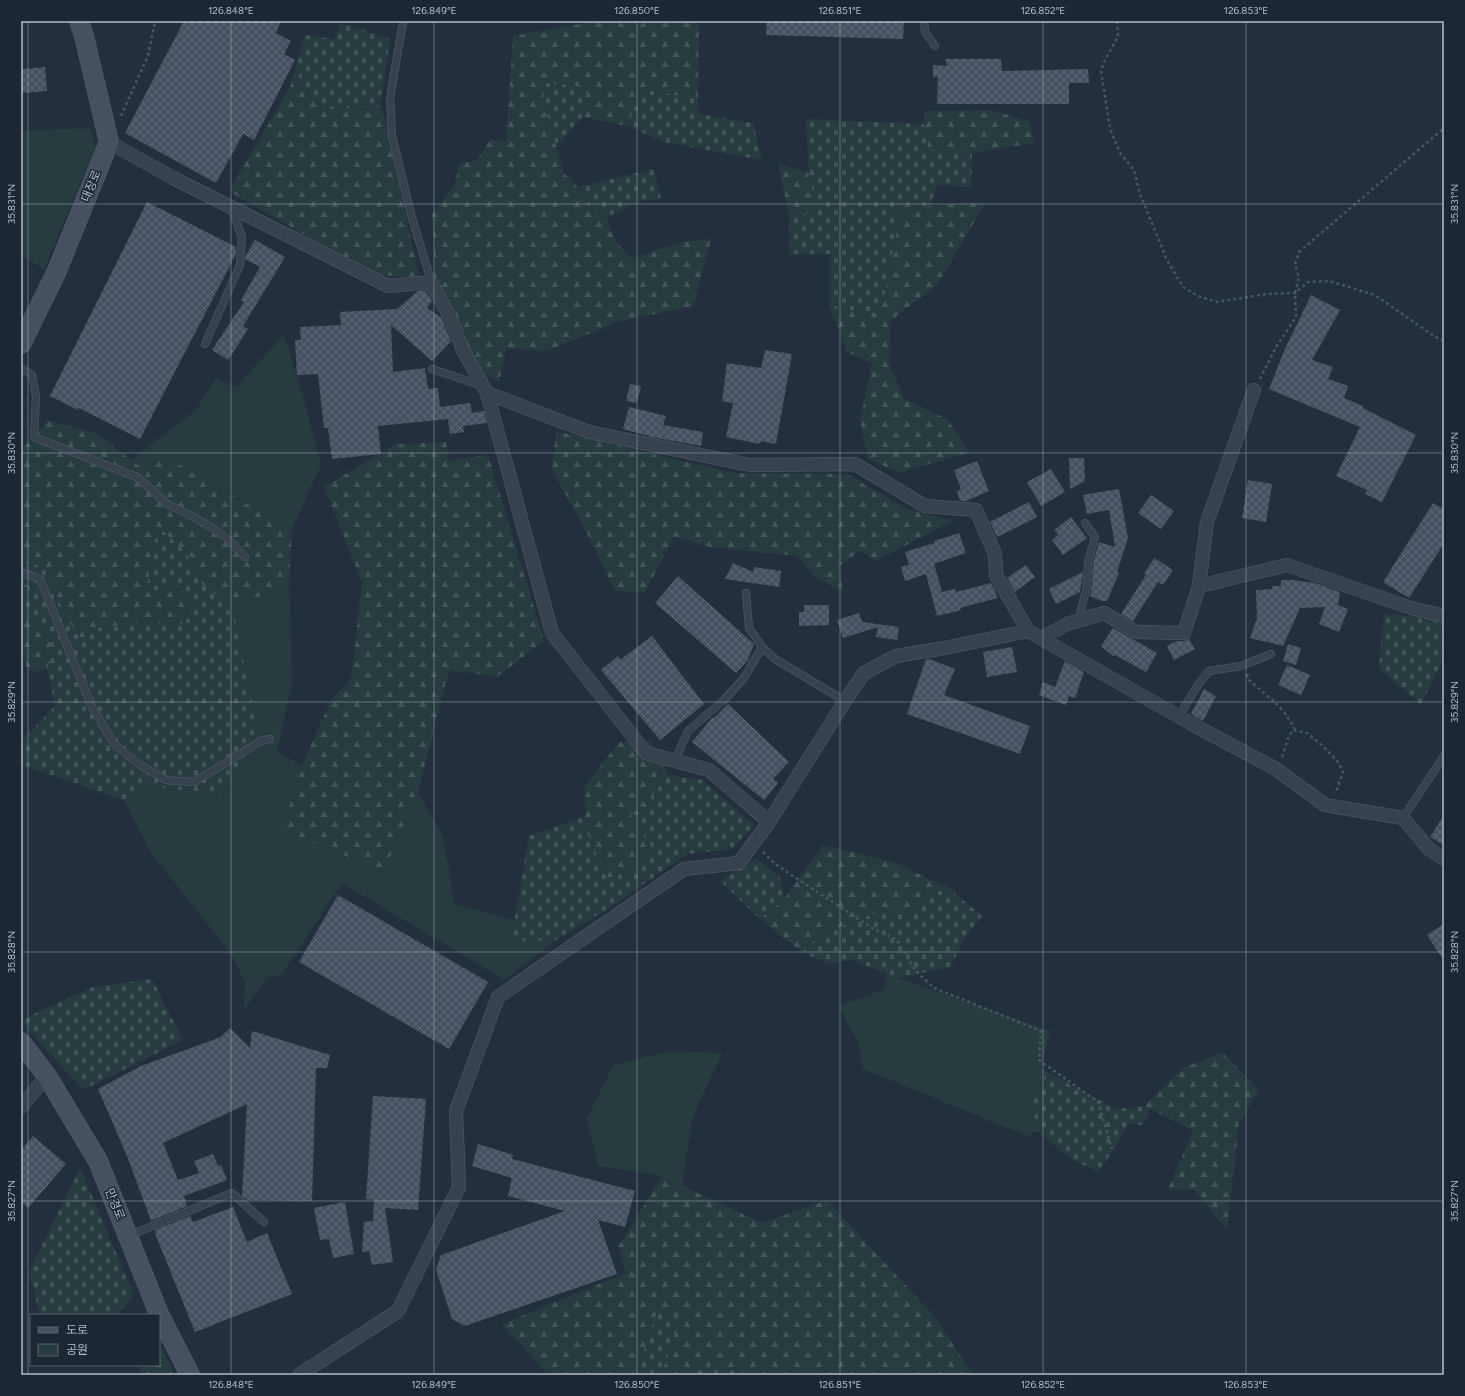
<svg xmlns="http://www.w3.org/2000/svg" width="1465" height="1396" font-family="Figtree,'Noto Sans KR',sans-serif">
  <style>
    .green { fill: #263c3f }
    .forest { fill: url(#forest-firs) }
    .cemetery { fill: url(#cemetery-stones) }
    .building { fill: url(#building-cross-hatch) }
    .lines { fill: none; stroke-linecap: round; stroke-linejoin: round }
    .lane-casing { stroke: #565f6c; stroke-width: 8 }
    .street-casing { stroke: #565f6c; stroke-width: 14 }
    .secondary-casing { stroke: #565f6c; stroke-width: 20 }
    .path { stroke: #44595c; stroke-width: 2.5; stroke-dasharray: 3 3; stroke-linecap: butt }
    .lane { stroke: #38414e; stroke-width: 7 }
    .street { stroke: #38414e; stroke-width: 13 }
    .secondary { stroke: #465061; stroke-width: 19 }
    .ticks { fill: none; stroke: #b4bcc9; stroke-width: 1; stroke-opacity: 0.45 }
    .labels { text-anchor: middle; stroke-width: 3; stroke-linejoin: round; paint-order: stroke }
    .street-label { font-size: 12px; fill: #b4bcc9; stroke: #1d2633 }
    .neatline { fill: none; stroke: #b4bcc9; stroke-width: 1.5 }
    .ticks-label { font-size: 10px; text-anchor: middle; fill: #b4bcc9 }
  </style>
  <defs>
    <pattern id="forest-firs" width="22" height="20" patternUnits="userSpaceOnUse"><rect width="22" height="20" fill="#263c3f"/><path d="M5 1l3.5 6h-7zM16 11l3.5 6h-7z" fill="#435659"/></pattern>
    <pattern id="cemetery-stones" width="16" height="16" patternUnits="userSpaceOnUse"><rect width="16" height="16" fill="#263c3f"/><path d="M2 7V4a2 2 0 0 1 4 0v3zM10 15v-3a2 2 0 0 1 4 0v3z" fill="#435659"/></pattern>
    <pattern id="building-cross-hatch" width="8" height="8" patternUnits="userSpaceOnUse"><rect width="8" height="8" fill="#455162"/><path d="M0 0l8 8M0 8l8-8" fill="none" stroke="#5d6877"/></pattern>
  </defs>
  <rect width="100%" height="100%" fill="#242f3e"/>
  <path class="green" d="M90,128L96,147L44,269L21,255V131Z
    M284,335L303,396L321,465L292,529L168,458L142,468L131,460L196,410L216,378L236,387Z
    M289,584L292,683L277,752L302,765L283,831L384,871L418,792L443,836L454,904L514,920L511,941L556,940L505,980L342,883L282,974L267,978L244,1010L245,981L226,947L151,853L124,800L148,786L223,795L257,725L233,608Z
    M887,974L1050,1031L1041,1069L1047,1072L1034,1100L1035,1130L1030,1137L863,1069L857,1041L838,1006L883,990Z
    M670,1051L722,1053L692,1119L682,1185L658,1175L598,1166L587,1119L613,1065Z"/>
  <path class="forest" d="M596,21H699L698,99L641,89L628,126L582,117L588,87L543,100L564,173L578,187L580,194L592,209L607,217L616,242L632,258L683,242L711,239L693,306L618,322L547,351L506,348L499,382L481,373L434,278L435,269L432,214L455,184L459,164L477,160L491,139L506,142L513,36Z
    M295,69L315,103L328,109L380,106L386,121L419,277L373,275L229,191L290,87Z
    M992,110L1030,122L1034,143L972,153L928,150L924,124V111Z
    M778,164L809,173L817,213L789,215Z
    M986,202L938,284L890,321L889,363L904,399L947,419L970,452L900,473L868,459L860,420L872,363L847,352L830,308L881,313L895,239L899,205L930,206Z
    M48,420L97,434L142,468L168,458L292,529L289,584L233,608L203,589L185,551L158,528L151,562L146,592L178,584L196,606L185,624L137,623L99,628L83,642L67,619L43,566L21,563V464L24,447Z
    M556,431L733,473L847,474L905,508L952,521L876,561L860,551L839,566L843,593L812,574L797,556L710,547L674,536L645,593L615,591L583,525L552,471Z
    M446,442L449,460L488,455L544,641L497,677L449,670L418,792L384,871L282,831L302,765L331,700L351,679L362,583L324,487L396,444Z
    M21,577L31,593L21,609L46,635L54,652L47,669L32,672L26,666L21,650Z
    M651,741L668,775L649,800L631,815L653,849L632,870L607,879L586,830L585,786L619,742Z
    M823,845L890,861L946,886L911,915L880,911L819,936L802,952L760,919L784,899Z
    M1222,1052L1259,1090L1239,1124L1227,1229L1194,1190L1168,1189L1193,1131L1145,1106L1181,1069Z
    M662,1176L762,1223L827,1200L934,1316L973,1375H748L699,1363L698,1375H661L680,1320L658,1309L636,1375H548L502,1324L626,1273L618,1247Z
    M159,1350H163L175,1375H139L142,1365H159Z"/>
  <path class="cemetery" d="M340,22L390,39L380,106L328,109L314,103L295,69L305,35L334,39Z
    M545,83L588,87L582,117L563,140L556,144L543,100Z
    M641,89L698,99V114L753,123L762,160L663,142L628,126Z
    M806,119L924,124L928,150L972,153L971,187L937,185L930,206L899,205L895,239L881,313L830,308V254H790L789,215L817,213L809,173Z
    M653,169L661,198L640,201L607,217C594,210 581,203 578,187Z
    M158,527L185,551L200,583L233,608L258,732L222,795L148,786L124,800L21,765V742L55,706L47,669L54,652L46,635L21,609L31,593L21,577V563L43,566L67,619L83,642L98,628L137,623L184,624L196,606L178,584L146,593L151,562Z
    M1384,614L1424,617L1444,625V657L1421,705L1379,668Z
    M668,775L702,780L754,825L732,849L687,854L612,906L556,940L511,941L529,836L586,816V830L607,879L632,870L653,849L631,815L649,800Z
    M757,858L782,880L783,899L760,919L720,881Z
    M946,886L982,916L963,940L951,967L897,978L852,960L828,964L802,952L819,936L880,911L911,915Z
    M152,979L183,1040L83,1090L21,1021V1020L93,987Z
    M1047,1072L1116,1109L1145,1106L1150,1108L1143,1125L1129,1124L1099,1172L1073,1160L1035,1130L1034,1100Z
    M80,1168L134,1295L117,1315H40L29,1272Z
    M658,1309L680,1320L661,1375H636Z
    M698,1362L748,1375H698Z"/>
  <path class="building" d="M184,21H281L276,33L291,41L284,54L295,60L254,140L243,134L216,183L125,133Z
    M767,21H904L903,39L766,35Z
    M945,59H1001L1002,71L1088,69L1089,83H1069V104H937L938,77H933V65L947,66Z
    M45,67L47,91L21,93V69Z
    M147,202L236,247V254L140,439L79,408L78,410L50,396Z
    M255,240L285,257L243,326L248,329L228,360L212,350L244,302L241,300L260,267L245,259L246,255Z
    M418,291H425L430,297L432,301L427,308L441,317L451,341L432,361L391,325L393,372L425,368L428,389L438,388L440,407L470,403L472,413L484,411L487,423L463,426L464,432L450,434L448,419L378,426L381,454L332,459L328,428H324L318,374L297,375L295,340H301L300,327L341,325L340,312L397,309Z
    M1311,295L1340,310L1312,360L1333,367L1328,379L1348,386L1344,398L1363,406V408L1416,435L1382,502L1365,494L1367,490L1336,476L1360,427L1269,389L1284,351Z
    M765,350L792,354L776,444L761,441L760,444L726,437L733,403L722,401L727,363L761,368Z
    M630,384L641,386L637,403L626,401Z
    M629,407L666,416L663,425L703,432L701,446L652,437L623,429Z
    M1069,458H1084L1085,481L1070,489Z
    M977,461L989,491L966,501H960L957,491L961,489L954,470Z
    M1051,469L1065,492L1041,506L1027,482Z
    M1248,480L1272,484L1266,522L1242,518Z
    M1119,489L1128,538L1117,572L1119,573L1107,601H1102L1090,596L1092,587L1093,563L1099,542L1115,547L1109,510L1087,514L1083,495Z
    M1151,495L1174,511L1161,529L1138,513Z
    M1029,502L1037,517L997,537L990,522Z
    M1433,503L1444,509V543L1409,598L1383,582Z
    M1071,517L1087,538L1063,555L1052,540L1058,535L1054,530Z
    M959,533L966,553L934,564L942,592L955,589L956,592L991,583L995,590L997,598L960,608L961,610L937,616L926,574L905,581L901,567L909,565L905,552L935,543L934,541Z
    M1154,558L1173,570L1163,585L1158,582L1133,621L1121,614L1146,575L1144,574Z
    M733,563L753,572L754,567L781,571L779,587L725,579Z
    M1026,565L1035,577L1015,592L1007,578Z
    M1083,572L1080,592L1056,604L1049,589Z
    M678,576L754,644L748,660L736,673L655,603Z
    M1281,580H1292L1315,583L1340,592L1338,605L1348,609L1339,632L1319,624L1325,607L1300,608L1283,646L1250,638L1257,618L1256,590L1272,589V586H1281Z
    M804,605H829V625L799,626V612H804Z
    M859,613L862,622L899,627L897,640L876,637L878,627L843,638L837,620Z
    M1113,628L1157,653L1146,672L1115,655L1113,656L1101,646Z
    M652,636L704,704L660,740L601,670L618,656L620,660Z
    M1189,639L1195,649L1174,660L1167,646L1177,641H1184Z
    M1288,644L1301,648L1296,665L1283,661Z
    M1012,647L1017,672L987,677L983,652Z
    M926,659H929L955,669L944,695L1030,726L1020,754L907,714Z
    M1065,661L1084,672L1075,698L1069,696L1066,705L1039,695L1043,682L1055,687Z
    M1287,665L1310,675L1301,695L1278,685Z
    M1204,689L1216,696L1203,721L1191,714Z
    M728,704L789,762L773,779L778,783L764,800L692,742L713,717L714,718Z
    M1444,815V845L1430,837Z
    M338,895L488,982L449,1049L299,962Z
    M1444,924V961L1427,935Z
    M230,1028L250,1048L252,1031L330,1055L327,1068H316L312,1201L248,1200L242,1196L247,1104L163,1143L178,1180L199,1173L194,1161L213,1154L218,1166L221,1165L227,1180L184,1196L187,1206L151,1221L127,1156L98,1089L141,1066L221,1037Z
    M373,1096L426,1099L418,1210L385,1208L393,1262L372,1265L369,1251L362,1252L364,1222L373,1221L374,1200L366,1199Z
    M33,1136L66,1164L28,1208L21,1202V1150Z
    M478,1144L513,1155L512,1159L635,1191L625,1227L598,1220L617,1274L465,1326L452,1319L436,1270L441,1255L565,1211L508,1196L512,1178L472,1166Z
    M345,1202L354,1254L333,1258L329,1239L320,1240L314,1208Z
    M233,1207L247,1242L267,1233L292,1294L195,1332L156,1236L155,1230L190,1216L193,1222Z"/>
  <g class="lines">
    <g class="lane-casing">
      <path id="lane" d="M404,21L402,27L390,98L392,136L412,218L432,284
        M924,21L925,32L935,46
        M205,344L240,265L242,237L231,208
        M21,368L32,375L36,396L34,437L137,477L166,503L203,522L228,539L245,557
        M432,369L483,386
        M21,572L40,579L92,707L114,744L140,765L166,780L194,782L261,741L270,739
        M746,593L749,628L762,647L775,659L845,701
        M1078,621L1087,587L1088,562L1095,537L1085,523
        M1179,716L1198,685L1209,671L1241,666L1271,654
        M675,760L688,731L724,700L744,678L762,647
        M1403,818L1444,756
        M128,1236L232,1193L264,1222"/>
    </g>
    <g class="street-casing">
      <path id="street" d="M109,142L173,178L388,286L420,283L432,284L450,317L463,350L487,393L552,633L646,753L709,770L769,822
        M487,393L589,432L750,465L855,464L925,506L976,510L995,554L996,575L1028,631
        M1199,586L1287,565L1411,608L1444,616
        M1042,638L1067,624L1104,613L1136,632L1184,633L1199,586L1207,522L1254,390
        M21,1107L47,1076
        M299,1375L398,1311L459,1187L456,1111L498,997L684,869L739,863L769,822L845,701L864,673L896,656L944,648L1028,631L1190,723L1276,769L1325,805L1403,818L1429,849L1444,859"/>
    </g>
    <g class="secondary-casing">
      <path id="secondary" d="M21,344L56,273L109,142L84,36L79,21
        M21,1042L47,1076L98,1161L159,1314L190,1375"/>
    </g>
    <path class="path" d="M1117,21L1118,36L1104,62L1101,71L1110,128L1120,153L1134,170L1140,194L1167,260L1183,287L1198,296L1217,302L1267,294L1295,293L1308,282L1329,281L1375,295L1434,336L1444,341
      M121,116L148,56L155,21
      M1260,379L1276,347L1296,317L1295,293L1299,278L1295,264L1299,252L1444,128
      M1247,674L1248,679C1265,695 1285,707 1295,730
      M1282,757L1289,736L1293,730L1307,733L1325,748L1339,763L1343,772L1336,792L1334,793
      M763,852L775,864L872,928L897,940L915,970L934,988L1041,1031L1039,1060L1098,1102L1112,1149"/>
    <use href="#lane" class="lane"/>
    <use href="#street" class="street"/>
    <use href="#secondary" class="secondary"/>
  </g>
  <path class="ticks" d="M28,21V1375M231,21V1375M434,21V1375M637,21V1375M840,21V1375M1043,21V1375M1246,21V1375M21,204H1444M21,453H1444M21,702H1444M21,952H1444M21,1201H1444"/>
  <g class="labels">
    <g class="street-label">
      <text transform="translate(91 186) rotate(-68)" y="4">대장로</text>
      <text transform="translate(115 1204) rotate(68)" y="4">만경로</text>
    </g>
  </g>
  <rect width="1465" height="1396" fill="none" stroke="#1d2633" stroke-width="44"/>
  <rect x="30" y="1314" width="130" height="52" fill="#1d2633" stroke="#59626f"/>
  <rect x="38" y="1327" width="20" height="6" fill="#465061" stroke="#59626f"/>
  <text x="66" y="1334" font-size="12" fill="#b4bcc9">도로</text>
  <rect x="38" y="1344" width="20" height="12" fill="#263c3f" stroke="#59626f"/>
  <text x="66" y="1354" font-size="12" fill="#b4bcc9">공원</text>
  <rect x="22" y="22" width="1421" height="1352" class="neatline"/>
  <g class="ticks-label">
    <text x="231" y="14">126.848°E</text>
    <text x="434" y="14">126.849°E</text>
    <text x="637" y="14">126.850°E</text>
    <text x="840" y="14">126.851°E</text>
    <text x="1043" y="14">126.852°E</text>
    <text x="1246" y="14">126.853°E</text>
    <text transform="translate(11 204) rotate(-90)" y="4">35.831°N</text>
    <text transform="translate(1454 204) rotate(-90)" y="4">35.831°N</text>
    <text transform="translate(11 453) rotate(-90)" y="4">35.830°N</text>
    <text transform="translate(1454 453) rotate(-90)" y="4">35.830°N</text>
    <text transform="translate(11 702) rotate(-90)" y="4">35.829°N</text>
    <text transform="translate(1454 702) rotate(-90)" y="4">35.829°N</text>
    <text transform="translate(11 952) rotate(-90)" y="4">35.828°N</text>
    <text transform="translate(1454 952) rotate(-90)" y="4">35.828°N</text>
    <text transform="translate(11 1201) rotate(-90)" y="4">35.827°N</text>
    <text transform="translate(1454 1201) rotate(-90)" y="4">35.827°N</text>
    <text x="231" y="1388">126.848°E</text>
    <text x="434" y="1388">126.849°E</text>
    <text x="637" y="1388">126.850°E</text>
    <text x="840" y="1388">126.851°E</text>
    <text x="1043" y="1388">126.852°E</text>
    <text x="1246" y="1388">126.853°E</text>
  </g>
</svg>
